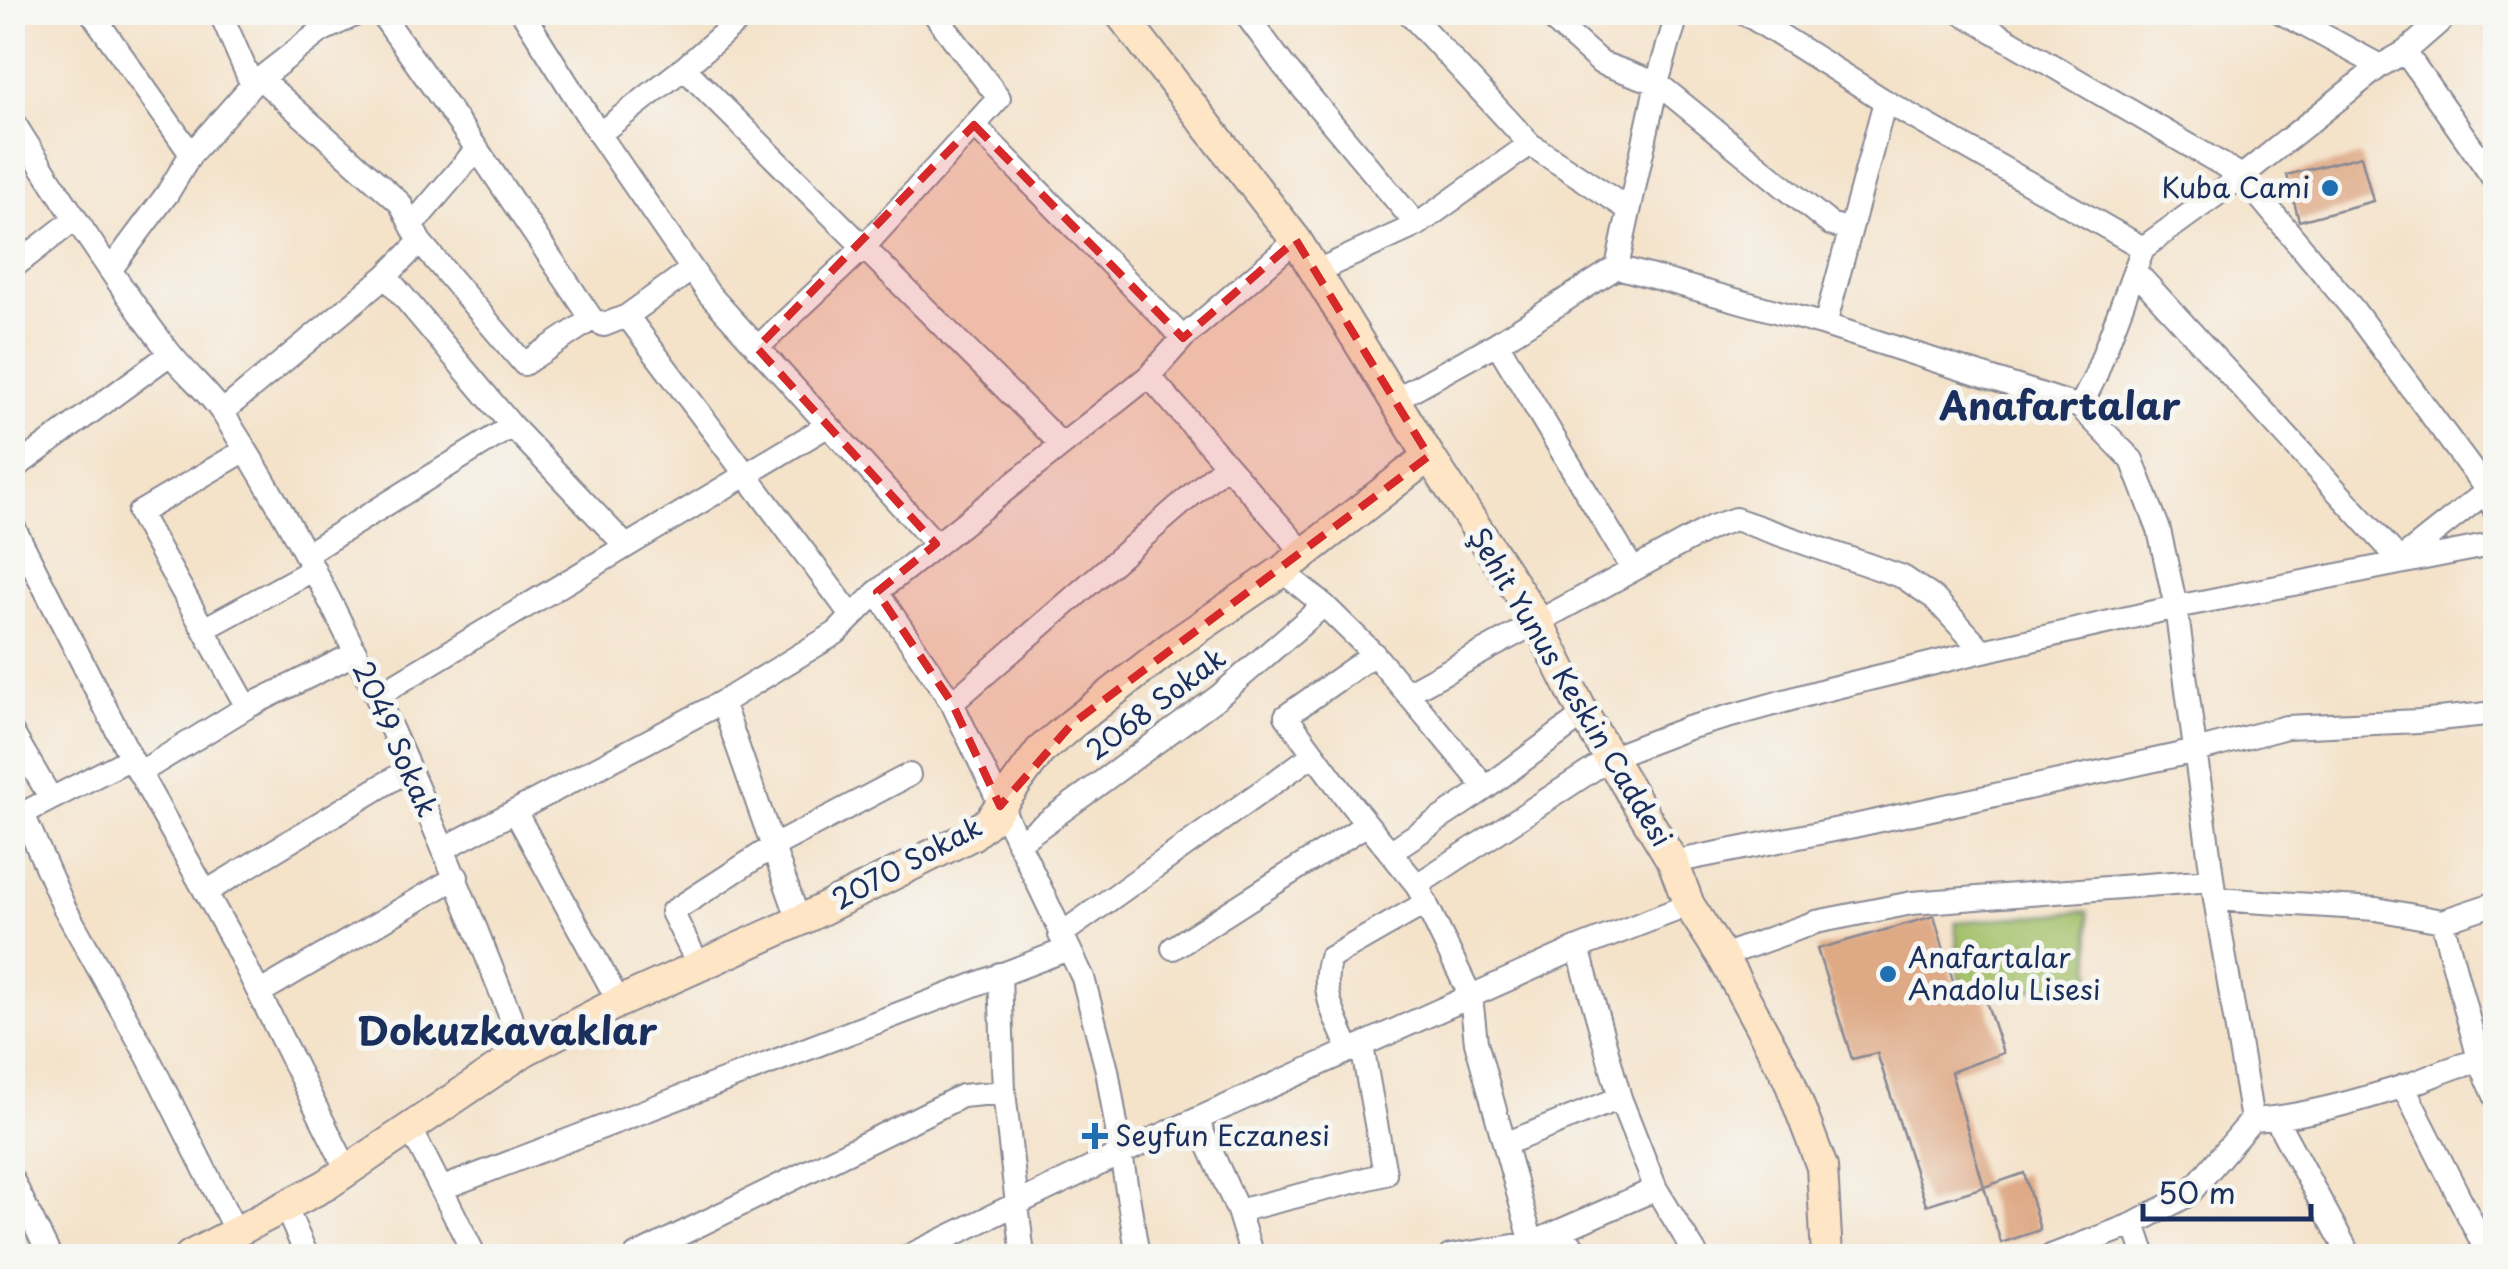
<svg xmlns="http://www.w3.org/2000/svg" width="2508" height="1269" font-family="'Playpen Sans',sans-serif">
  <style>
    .green { fill: #a2bf67; stroke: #5e7762; stroke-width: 2.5 }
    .building { fill: #dea985 }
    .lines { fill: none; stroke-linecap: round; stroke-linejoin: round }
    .street-casing { stroke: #888894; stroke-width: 26 }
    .secondary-casing { stroke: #888894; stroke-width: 34 }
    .street { stroke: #fff; stroke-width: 22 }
    .secondary { stroke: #fde5c5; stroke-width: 30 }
    .marked { fill: #d62828; fill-opacity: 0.2; stroke: #d62828; stroke-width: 8; stroke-dasharray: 20 12; stroke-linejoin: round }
    .poi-dot { fill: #1f6fb2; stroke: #f6f6f2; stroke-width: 4 }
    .labels { text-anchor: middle; stroke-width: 10; stroke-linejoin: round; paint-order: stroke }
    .poi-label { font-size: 28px; fill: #1b2f5e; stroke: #f6f6f2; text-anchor: start }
    .street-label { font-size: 28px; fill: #1b2f5e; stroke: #f6f6f2 }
    .district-label { font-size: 38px; font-weight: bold; fill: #1b2f5e; stroke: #f6f6f2 }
  </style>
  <rect width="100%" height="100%" fill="#f6f6f2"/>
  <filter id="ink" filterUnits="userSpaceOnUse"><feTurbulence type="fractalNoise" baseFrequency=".01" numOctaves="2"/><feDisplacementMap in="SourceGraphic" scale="20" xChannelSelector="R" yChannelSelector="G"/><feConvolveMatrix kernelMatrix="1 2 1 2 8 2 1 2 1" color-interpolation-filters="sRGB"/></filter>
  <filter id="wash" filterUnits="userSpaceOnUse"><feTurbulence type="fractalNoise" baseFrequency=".0048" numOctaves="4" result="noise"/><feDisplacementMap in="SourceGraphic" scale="40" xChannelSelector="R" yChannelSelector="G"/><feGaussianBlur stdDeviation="2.25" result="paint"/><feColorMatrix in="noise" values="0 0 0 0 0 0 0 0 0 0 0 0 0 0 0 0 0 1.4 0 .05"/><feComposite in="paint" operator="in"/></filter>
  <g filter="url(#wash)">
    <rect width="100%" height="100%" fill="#f4e2c9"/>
    <path class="green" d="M2088,911L2093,984L1961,995L1955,922Z"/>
    <g id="blocks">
      <path class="building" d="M2361,156L2373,201L2299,221L2287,175Z
        M1934,916L1959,1002L1985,998L2003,1053L1951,1072L1984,1187L1926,1205L1877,1053L1852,1059L1817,949Z
        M2024,1173L2040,1230L2001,1243L1984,1187Z"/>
    </g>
  </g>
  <g filter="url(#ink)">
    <use href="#blocks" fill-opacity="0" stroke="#888894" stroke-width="2.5"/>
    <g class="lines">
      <g class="street-casing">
        <path id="street" d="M91,12L191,154
          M220,12L252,85
          M380,12L477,149L592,319L604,325L627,316L692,269
          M522,12L599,134L709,294L936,544
          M1244,12L1284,66L1417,225
          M1408,12L1530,144L1628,209
          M1544,12L1601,63L1657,83L1830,224L1849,230
          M1743,12L1885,101L2143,248
          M1960,12L2242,176L2353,309L2486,489L2496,514
          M2280,12L2380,66
          M2405,52L2496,182
          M684,68L1062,445
          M262,80L400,203L420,242L524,364L592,319
          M12,120C62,199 113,278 169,352C186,374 209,392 224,415C351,614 439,832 524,1051
          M974,125L1183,338
          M599,134L684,68L748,12
          M412,225L477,149
          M1617,267L1657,83L1678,12
          M12,268L75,219
          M111,269L167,194L191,154L252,85L321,31L361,12
          M1317,271L1417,225L1530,144
          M2135,271L2400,560L2496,484
          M386,276L512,426L626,546
          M627,316L852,616
          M1825,325L1885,101
          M1497,343L1633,570
          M757,348L863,248L999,98L933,12
          M1149,376L1304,553
          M1394,400L1497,343L1617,267L1825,325L2080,407L2132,460L2159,530L2176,607L2215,899L2252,1120
          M2080,407L2095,377L2143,248L2242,176L2380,66L2405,52L2451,12
          M222,412L386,276L420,242
          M244,451L139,513L247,707
          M12,470L170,354
          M12,524L131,758
          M306,554L512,426
          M1282,571L1324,605L1374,654L1486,788
          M877,592L952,703L1083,978L1107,1070L1138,1256
          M204,629L314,569
          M1374,654L1286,716L1350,803L1417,885L1471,997L1476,1042L1532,1243L1656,1189
          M1407,693L1712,527L1735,519L1903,577L1934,598L1983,651
          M378,695L827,426
          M722,702L799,921
          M952,703L1226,465
          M12,732L50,797
          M139,773L247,707L356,653
          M516,813L619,1002
          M23,814L64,907L147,1055L236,1232
          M12,819L131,758L235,945L347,1170
          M1018,843L1218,697L1324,605
          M445,848L728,699L836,633L877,592L1149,376L1183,338L1296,240
          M1390,852L1486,788L1584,715
          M1673,862L1854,826L2196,751L2286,727L2419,721L2496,713
          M1417,885L1612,757L1688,728L1824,690L1983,651L2176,607L2496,544
          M206,892L408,770
          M2215,899L2376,909L2442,921L2496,903
          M2442,921L2479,1059L2496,1098
          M1060,935L1314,754
          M1173,948L1367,824
          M1578,948L1620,1098L1656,1189L1697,1256
          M1722,956L1816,922L1912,903L2212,880
          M699,966L672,912L774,846L909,775
          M1000,974L1004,1092L1023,1256
          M259,993L457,877
          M1350,1051C1337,1021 1319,991 1330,958L1426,903
          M2403,1086L2489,1256
          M2276,1119L2350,1256
          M1197,1120L1238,1211L1252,1256
          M410,1127L475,1256
          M1505,1144L1620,1098
          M12,1179L50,1256
          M443,1188L1068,949
          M285,1206L307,1256
          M1238,1211L1385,1174L1362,1046
          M2134,1224L2145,1256
          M636,1256L962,1096L1004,1092
          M909,1256L1122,1153L1578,948L1689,905
          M1450,1256L1565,1238L1582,1256
          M2051,1256L2134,1224L2188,1195L2252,1120C2302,1117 2357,1101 2405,1086C2435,1076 2464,1060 2496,1059"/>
      </g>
      <g class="secondary-casing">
        <path id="secondary" d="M1119,12L1296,240L1429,456L1537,620L1584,715L1673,862L1689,905L1722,956L1788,1077L1822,1167L1827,1256
          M190,1256L326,1185L524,1051L619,1002L799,921L972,835L990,820L1040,751L1072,724L1172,646L1282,571L1429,456"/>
      </g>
      <use href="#street" class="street"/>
      <use href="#secondary" class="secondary"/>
    </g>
  </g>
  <path class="marked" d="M974,125L1183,338L1296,240L1429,456L1072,724L1000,806L952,703L877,592L936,544L757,348Z"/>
  <g class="poi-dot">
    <circle cx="2330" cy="188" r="10"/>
    <circle cx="1888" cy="974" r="10"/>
    <path d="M1090 1121h10v10h10v10h-10v10h-10v-10h-10v-10h10z"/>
  </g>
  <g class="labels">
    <g class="poi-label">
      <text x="2310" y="198" text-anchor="end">Kuba Cami</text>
      <text x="1908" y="968">Anafartalar<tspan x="1908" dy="32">Anadolu Lisesi</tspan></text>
      <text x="1115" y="1146">Seyfun Eczanesi</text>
    </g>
    <g class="street-label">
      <text transform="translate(1570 687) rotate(59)" y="10">Şehit Yunus Keskin Caddesi</text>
      <text transform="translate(1156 704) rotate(-37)" y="10">2068 Sokak</text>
      <text transform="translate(395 739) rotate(66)" y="10">2049 Sokak</text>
      <text transform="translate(907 863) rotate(-28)" y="10">2070 Sokak</text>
    </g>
    <g class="district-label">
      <text x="2060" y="420">Anafartalar</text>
      <text x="507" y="1045">Dokuzkavaklar</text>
    </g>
  </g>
  <rect width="2508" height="1269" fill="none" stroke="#f6f6f2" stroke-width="50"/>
  <path d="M2143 1204v15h168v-15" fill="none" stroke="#1b2f5e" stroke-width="5"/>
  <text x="2158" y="1204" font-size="30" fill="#1b2f5e" stroke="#f6f6f2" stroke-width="8" paint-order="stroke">50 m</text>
</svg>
